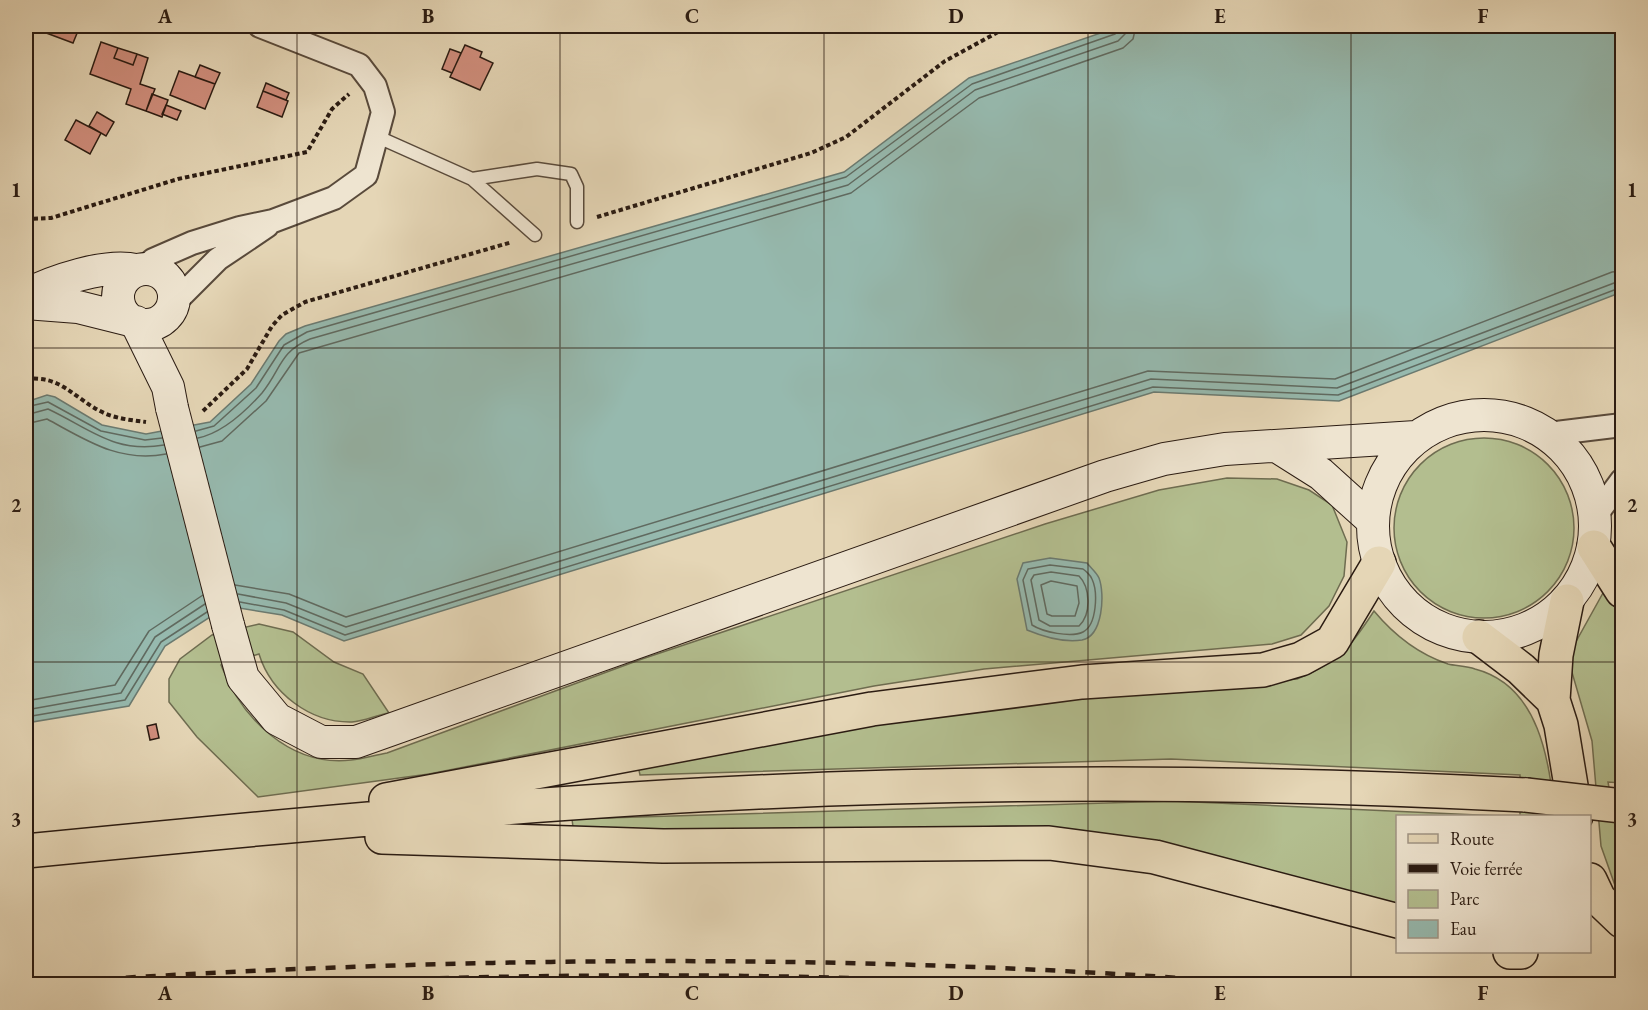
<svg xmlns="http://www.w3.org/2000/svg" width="1648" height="1010" font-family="'EB Garamond',serif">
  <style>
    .green { fill: #b3be8f; stroke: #6e6c50; stroke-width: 1.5 }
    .water { fill: #96b9ae; stroke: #6b7a70; stroke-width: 1.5 }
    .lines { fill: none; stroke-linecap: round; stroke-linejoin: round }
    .shore { stroke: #606a60; stroke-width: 1.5 }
    .building { fill: #d18e7d; stroke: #2a1b12; stroke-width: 1.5 }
    .lane-casing { stroke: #594a3b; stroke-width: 15 }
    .street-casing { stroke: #594a3b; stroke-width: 26 }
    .secondary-casing { stroke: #2a1b12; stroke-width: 34 }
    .primary-casing { stroke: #2a1b12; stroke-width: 36 }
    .path { stroke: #2a1b12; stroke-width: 4; stroke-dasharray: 4.5 3; stroke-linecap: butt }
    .lane { stroke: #eee4d0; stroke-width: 12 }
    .street { stroke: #eee4d0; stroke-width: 22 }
    .secondary { stroke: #eee4d0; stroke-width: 32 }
    .primary { stroke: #e5d6b6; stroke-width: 33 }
    .rail { stroke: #2a1b12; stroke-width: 4.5; stroke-dasharray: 10 10; stroke-linecap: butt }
    .secondary-bridge-casing { stroke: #2a1b12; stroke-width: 34; stroke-linecap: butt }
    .primary-bridge-casing { stroke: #2a1b12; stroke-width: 36; stroke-linecap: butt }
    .secondary-bridge { stroke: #eee4d0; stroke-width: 32 }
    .primary-bridge { stroke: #e5d6b6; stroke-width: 33 }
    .grid { fill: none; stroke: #2a1b12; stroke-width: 1.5; stroke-opacity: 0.55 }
    .neatline { fill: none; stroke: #2a1b12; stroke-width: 2 }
    .grid-label { font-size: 20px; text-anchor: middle; font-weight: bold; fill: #2a1b12 }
  </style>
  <rect width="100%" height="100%" fill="#e5d6b6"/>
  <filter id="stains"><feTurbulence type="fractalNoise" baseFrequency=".00333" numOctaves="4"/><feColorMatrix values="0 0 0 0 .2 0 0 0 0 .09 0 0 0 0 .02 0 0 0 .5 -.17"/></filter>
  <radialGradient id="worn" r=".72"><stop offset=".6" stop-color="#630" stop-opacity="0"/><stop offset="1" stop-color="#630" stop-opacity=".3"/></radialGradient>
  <path class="green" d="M1394 528a90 90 0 1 1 180 0a90 90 0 1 1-180 0Z
    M1227,478L1277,479L1309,490L1332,505L1347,542L1344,576L1329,606L1301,635L1272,644L984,669L874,686L429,774L258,797L197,737L169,702V679L180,659L212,635L259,624L293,632L334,662L363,674L389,713C377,715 364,721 352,722C310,723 271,693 259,654L221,665C241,718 290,767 351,760C363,759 375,755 387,753L642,659L1045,524L1159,490Z
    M1603,593L1622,615V783L1608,782L1616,829L1622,830V896L1617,891L1601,846L1592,741L1571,669L1573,647Z
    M1374,611C1394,635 1418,654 1448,664C1456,666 1466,666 1475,669C1540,686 1549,761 1555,816H1520V775L1171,759L640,775L637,761L982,706L1297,679C1339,662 1350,648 1374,611Z
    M1172,801L1500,816H1398L1397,908L1050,827L1006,826L797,835H574L572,819Z"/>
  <path class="water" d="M1121,26H1622V292L1339,401L1154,392L344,641L282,615L227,606L165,646L129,706L26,723V402L47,395L55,397L102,425L146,434L210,422L251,384L279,341L286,334L305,326L844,172L969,78Z
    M1050,558L1087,563C1090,567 1097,573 1099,578C1105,594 1103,636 1082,640C1064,643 1044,637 1027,630L1017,579L1023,563Z"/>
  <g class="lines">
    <path class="shore" d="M26,407L48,402L101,431L145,440L162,438
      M26,415L48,409C89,428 114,454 164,445
      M26,424L47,419C86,440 119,463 166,454
      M196,431L214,426L256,388L284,345L307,332L846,177L972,84L1115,34L1120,26
      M198,438C222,433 245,412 262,393C281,370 279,352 310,339L848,185L975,90L1118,41L1125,34L1127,26
      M200,447L222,441L266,401L299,353L851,193L979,98L1123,48L1133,39L1136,26
      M1050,565L1083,569C1086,571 1091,576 1092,579C1098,592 1097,625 1083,632C1071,638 1043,632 1032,625L1023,580L1028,569Z
      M1051,572L1079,576C1090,587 1092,614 1079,626H1050L1039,620L1031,580L1034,575Z
      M1051,581L1077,586L1079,603L1075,616H1052L1047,614L1041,585Z
      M235,585L289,594L346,617L1148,371L1335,379L1612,272L1622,271
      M238,594L286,603L346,627L1151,379L1337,388L1622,280
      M240,602L284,610L345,635L1153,387L1338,395L1622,287
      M26,701L115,685L149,631L203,595
      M26,710L121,693L155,637L205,604
      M26,717L125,700L161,642L207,612"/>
  </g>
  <path class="building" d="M34,26H80L73,43L33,28Z
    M101,42L118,48L114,58L133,65L137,54L148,58L140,84L155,89L146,111L126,104L131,89L90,74Z
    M465,45L482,52L480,57L493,63L480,90L450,77Z
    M118,48L137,54L133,65L114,58Z
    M450,49L461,53L452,73L442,69Z
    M200,65L220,73L215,84L195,77Z
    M179,71L215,84L205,109L170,95Z
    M266,83L289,93L286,100L263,91Z
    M263,91L288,101L282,117L257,107Z
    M152,94L168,100L162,117L146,111Z
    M166,105L181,111L177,120L162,114Z
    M97,112L114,122L106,136L89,126Z
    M76,120L101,133L90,154L65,140Z
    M156,724L159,738L150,740L147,726Z"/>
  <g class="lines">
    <g class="lane-casing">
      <path id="lane" d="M378,137L472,179L535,235
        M472,179L537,169L571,174L577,187V222"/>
    </g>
    <g class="street-casing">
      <path id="street" d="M144,268L153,260L192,243L240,228L273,221L334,198L366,175L383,112L375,86L359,65L260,26
        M174,303L218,259L267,226
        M1548,434L1622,425
        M1596,515L1622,480"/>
    </g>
    <g class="secondary-casing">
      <path id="secondary" d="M118 297a28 28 0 1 1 56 0a28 28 0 1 1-56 0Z
        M26,295C53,281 106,263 136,270
        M26,303L78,307L130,320
        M136,322L168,387L172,408
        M1373 526a111 111 0 1 1 222 0a111 111 0 1 1-222 0Z
        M1278,447L1321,474L1373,521
        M228,625L243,678L277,719L321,742H356L1105,476L1164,459L1225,449L1416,437"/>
    </g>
    <g class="primary-casing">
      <path id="primary" d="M1594,547L1622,591
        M1567,601L1556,655L1553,700L1561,725L1576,816
        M1479,637L1521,669L1553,700
        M386,800L872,709L1082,682L1263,670L1301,659L1332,642L1379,563
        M382,837L663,846L1049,843L1155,857L1398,921
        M26,851C313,823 603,795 892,787C1104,781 1315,784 1526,795
        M1590,880L1599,899L1622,921
        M1510,952H1521"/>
    </g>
    <path class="path" d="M597,217L811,153L846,137L945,61L1000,31L1016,26
      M26,219L51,218L178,179L307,152L332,109L349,94
      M26,379C62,375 74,399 104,413C117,419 132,420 146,422
      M203,411L247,369L272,326L282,315L305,302L512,242
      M1551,979L1606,984"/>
    <use href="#lane" class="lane"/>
    <use href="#street" class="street"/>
    <use href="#secondary" class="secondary"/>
    <use href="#primary" class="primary"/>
    <path class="rail" d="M26,984C437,956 849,951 1261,984
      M279,984C522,973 766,972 1009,984"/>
    <g class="secondary-bridge-casing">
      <path id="secondary-bridge" d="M172,408L228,625"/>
    </g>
    <g class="primary-bridge-casing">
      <path id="primary-bridge" d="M1526,795L1622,806"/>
    </g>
    <use href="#secondary-bridge" class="secondary-bridge"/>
    <use href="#primary-bridge" class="primary-bridge"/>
  </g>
  <path class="grid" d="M297,26V984M560,26V984M824,26V984M1088,26V984M1351,26V984M26,348H1622M26,662H1622"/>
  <rect width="1648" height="1010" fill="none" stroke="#e5d6b6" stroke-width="66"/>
  <rect x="1396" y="815" width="195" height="138" fill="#eee4d0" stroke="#a09484" stroke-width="1.5"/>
  <rect x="1408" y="834" width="30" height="9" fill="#e5d6b6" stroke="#a09484" stroke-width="1.5"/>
  <text x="1450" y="845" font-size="18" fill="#2a1b12">Route</text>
  <rect x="1408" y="864" width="30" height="9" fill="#2a1b12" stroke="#a09484" stroke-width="1.5"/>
  <text x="1450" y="875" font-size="18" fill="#2a1b12">Voie ferrée</text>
  <rect x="1408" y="890" width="30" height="18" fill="#b3be8f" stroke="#a09484" stroke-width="1.5"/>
  <text x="1450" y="905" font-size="18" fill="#2a1b12">Parc</text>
  <rect x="1408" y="920" width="30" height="18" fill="#96b9ae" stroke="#a09484" stroke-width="1.5"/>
  <text x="1450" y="935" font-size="18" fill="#2a1b12">Eau</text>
  <rect x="33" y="33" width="1582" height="944" class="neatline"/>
  <g class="grid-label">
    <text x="165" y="23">A</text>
    <text x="428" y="23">B</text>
    <text x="692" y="23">C</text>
    <text x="956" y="23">D</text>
    <text x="1220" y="23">E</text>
    <text x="1483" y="23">F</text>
    <text x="16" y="197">1</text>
    <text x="1632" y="197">1</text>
    <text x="16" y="512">2</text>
    <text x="1632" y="512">2</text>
    <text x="16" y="826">3</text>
    <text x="1632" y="826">3</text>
    <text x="165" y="1000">A</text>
    <text x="428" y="1000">B</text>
    <text x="692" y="1000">C</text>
    <text x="956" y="1000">D</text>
    <text x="1220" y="1000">E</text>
    <text x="1483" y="1000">F</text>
  </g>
  <rect width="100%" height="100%" filter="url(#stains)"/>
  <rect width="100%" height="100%" fill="url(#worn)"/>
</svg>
